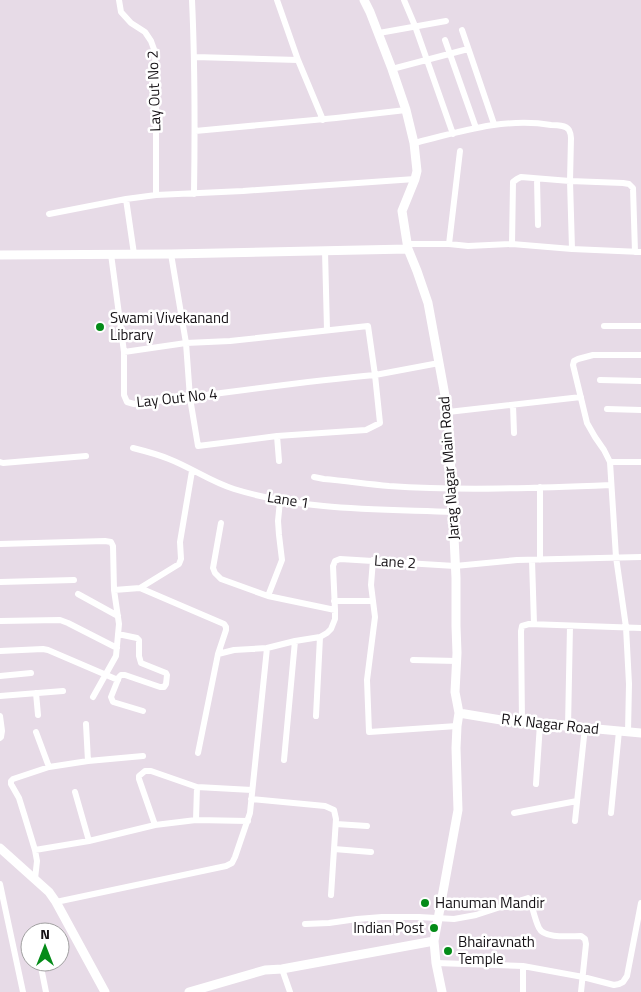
<svg xmlns="http://www.w3.org/2000/svg" width="641" height="992" font-family="'Titillium Web',sans-serif">
  <style>
    .lines { fill: none; stroke-linecap: round; stroke-linejoin: round }
    .street { stroke: #fff; stroke-width: 6 }
    .secondary { stroke: #fff; stroke-width: 9 }
    .poi-dot { fill: #048b18; stroke: #fff; stroke-width: 2 }
    .labels { text-anchor: middle; stroke-width: 5; stroke-linejoin: round; paint-order: stroke }
    .street-label { font-size: 15px; fill: #151115; stroke: #fff }
    .poi-label { font-size: 15px; fill: #151115; stroke: #fff; text-anchor: start }
  </style>
  <rect width="100%" height="100%" fill="#e7dbe7"/>
  <g class="lines">
    <path class="street" d="M119,0L121,12L131,23L145,32L151,41L155,52L156,87V195
      M192,0C195,65 195,129 194,194
      M277,0L298,60L323,120
      M404,0L415,26L453,134
      M462,30L494,124
      M379,33L446,21
      M445,40L476,128
      M195,57L298,60
      M392,69L468,49
      M195,131L336,118L406,110
      M537,179L538,225
      M126,199L134,254
      M49,214L126,199L156,195L243,191L415,179
      M407,244H449L468,246L512,244L572,249L570,181L571,138C571,136 570,132 569,130C566,125 557,125 551,125C505,117 459,132 414,143
      M449,244L460,151
      M512,244L513,182L517,179L521,177L570,181L623,183L629,184L633,188L635,252
      M572,249L641,252
      M325,251L327,330
      M111,254L124,352V395L127,402L134,404C214,395 294,382 375,375L368,326L230,341L186,343L124,352
      M171,254L186,343L190,398L198,446L277,436L366,430L380,423L375,375L439,363
      M604,326H641
      M600,380L641,381
      M513,405L514,433
      M607,409L641,410
      M448,412L581,397
      M277,436L279,461
      M133,448C145,451 157,454 169,459C192,468 211,482 234,489C305,511 380,509 453,512
      M0,462L3,463L86,456
      M610,462L604,450L595,437L587,423L573,365L574,361L578,359L593,355H641
      M314,477L324,479C346,481 367,484 389,486C462,491 537,488 611,485
      M540,487V560
      M221,523L213,568L215,573L221,579L268,596L335,610
      M0,544L105,541L111,542L113,546L114,590L119,624L116,656L93,697
      M373,560L371,585L375,617L367,680L369,732L457,726
      M532,560L534,624
      M0,582L74,580
      M140,588L224,624L226,627V630L218,654
      M114,590L140,588L179,564L181,559L180,542L192,471
      M78,594L118,616
      M268,596L282,560L279,535L278,521L280,501
      M334,601H373
      M0,621L60,620L68,623L117,648
      M118,634L137,638L139,640V656L141,663L166,673L167,675L166,684L164,687H160L125,675H121L119,677L111,697L113,702L143,711
      M0,651L43,649L48,650L118,680
      M413,660L457,661
      M0,676L31,673
      M36,693L38,715
      M0,696L63,691
      M0,716L2,731L1,737L0,738
      M316,716L320,637
      M522,722L521,631L522,626L529,624L641,628
      M86,724L88,761
      M568,727L570,626
      M36,732L49,767
      M628,732L629,684L626,627L616,557L610,462H641
      M198,753L218,654L234,650L267,648
      M284,760L295,641
      M536,784L540,724
      M75,792L89,841
      M251,799L325,806L334,810L336,819L331,895
      M514,813L577,801
      M611,813L619,731
      M196,820L197,787
      M575,821L585,727
      M336,824L367,826
      M155,825L139,779V776L145,771H151L197,787L252,790
      M334,849L371,852
      M35,850L89,841L155,825L196,820L248,821
      M35,879L37,861L35,850L24,814L19,798L11,784V781L13,779L49,767L88,761L143,756
      M0,884L23,992
      M56,902L226,866L232,863L235,857L250,813L267,648L295,641L320,637L327,633L331,629L335,619V610L333,566L335,561L340,559L455,566L517,560L641,557
      M305,924L329,923L357,919L382,917H419L454,919L476,915L528,898L530,900C533,909 535,920 539,928C544,939 570,936 581,936L585,939L586,944L581,992
      M40,962L46,992
      M436,963L523,966L583,977L614,985L619,984L623,982L627,976L641,903
      M282,969L290,992
      M523,992V966"/>
    <path class="secondary" d="M364,0L370,12L392,69L406,110L414,143L417,171L415,179L402,211L408,249L417,271L428,303L448,412L456,578V626L457,653L455,692L459,713L457,726L456,748L458,810L434,941L436,963L442,992
      M0,255L171,254L408,249
      M459,713L501,720L641,733
      M0,848L49,892L56,902L105,992
      M189,992L265,970L282,969L434,941"/>
  </g>
  <g class="poi-dot">
    <circle cx="100" cy="327" r="5"/>
    <circle cx="425" cy="903" r="5"/>
    <circle cx="434" cy="928" r="5"/>
    <circle cx="448" cy="951" r="5"/>
  </g>
  <g class="labels">
    <g class="street-label">
      <text transform="translate(154 91) rotate(-92)" y="5">Lay Out No 2</text>
      <text transform="translate(177 398) rotate(-6)" y="5">Lay Out No 4</text>
      <text transform="translate(449 468) rotate(-94)" y="5">Jarag Nagar Main Road</text>
      <text transform="translate(288 500) rotate(9)" y="5">Lane 1</text>
      <text transform="translate(395 562) rotate(4)" y="5">Lane 2</text>
      <text transform="translate(550 724) rotate(6)" y="5">R K Nagar Road</text>
    </g>
    <g class="poi-label">
      <text x="110" y="323">Swami Vivekanand<tspan x="110" dy="17">Library</tspan></text>
      <text x="435" y="908">Hanuman Mandir</text>
      <text x="424" y="933" text-anchor="end">Indian Post</text>
      <text x="458" y="947">Bhairavnath<tspan x="458" dy="17">Temple</tspan></text>
    </g>
  </g>
  <g transform="translate(45 947)"><circle r="24" fill="#ffffff" stroke="#a1a0a1"/>
  <path d="M0-4L9 19L0 12L-9 19Z" fill="#048b18"/>
  <text y="-8" font-size="14" font-weight="bold" text-anchor="middle" fill="#151115">N</text>
  </g>
</svg>
